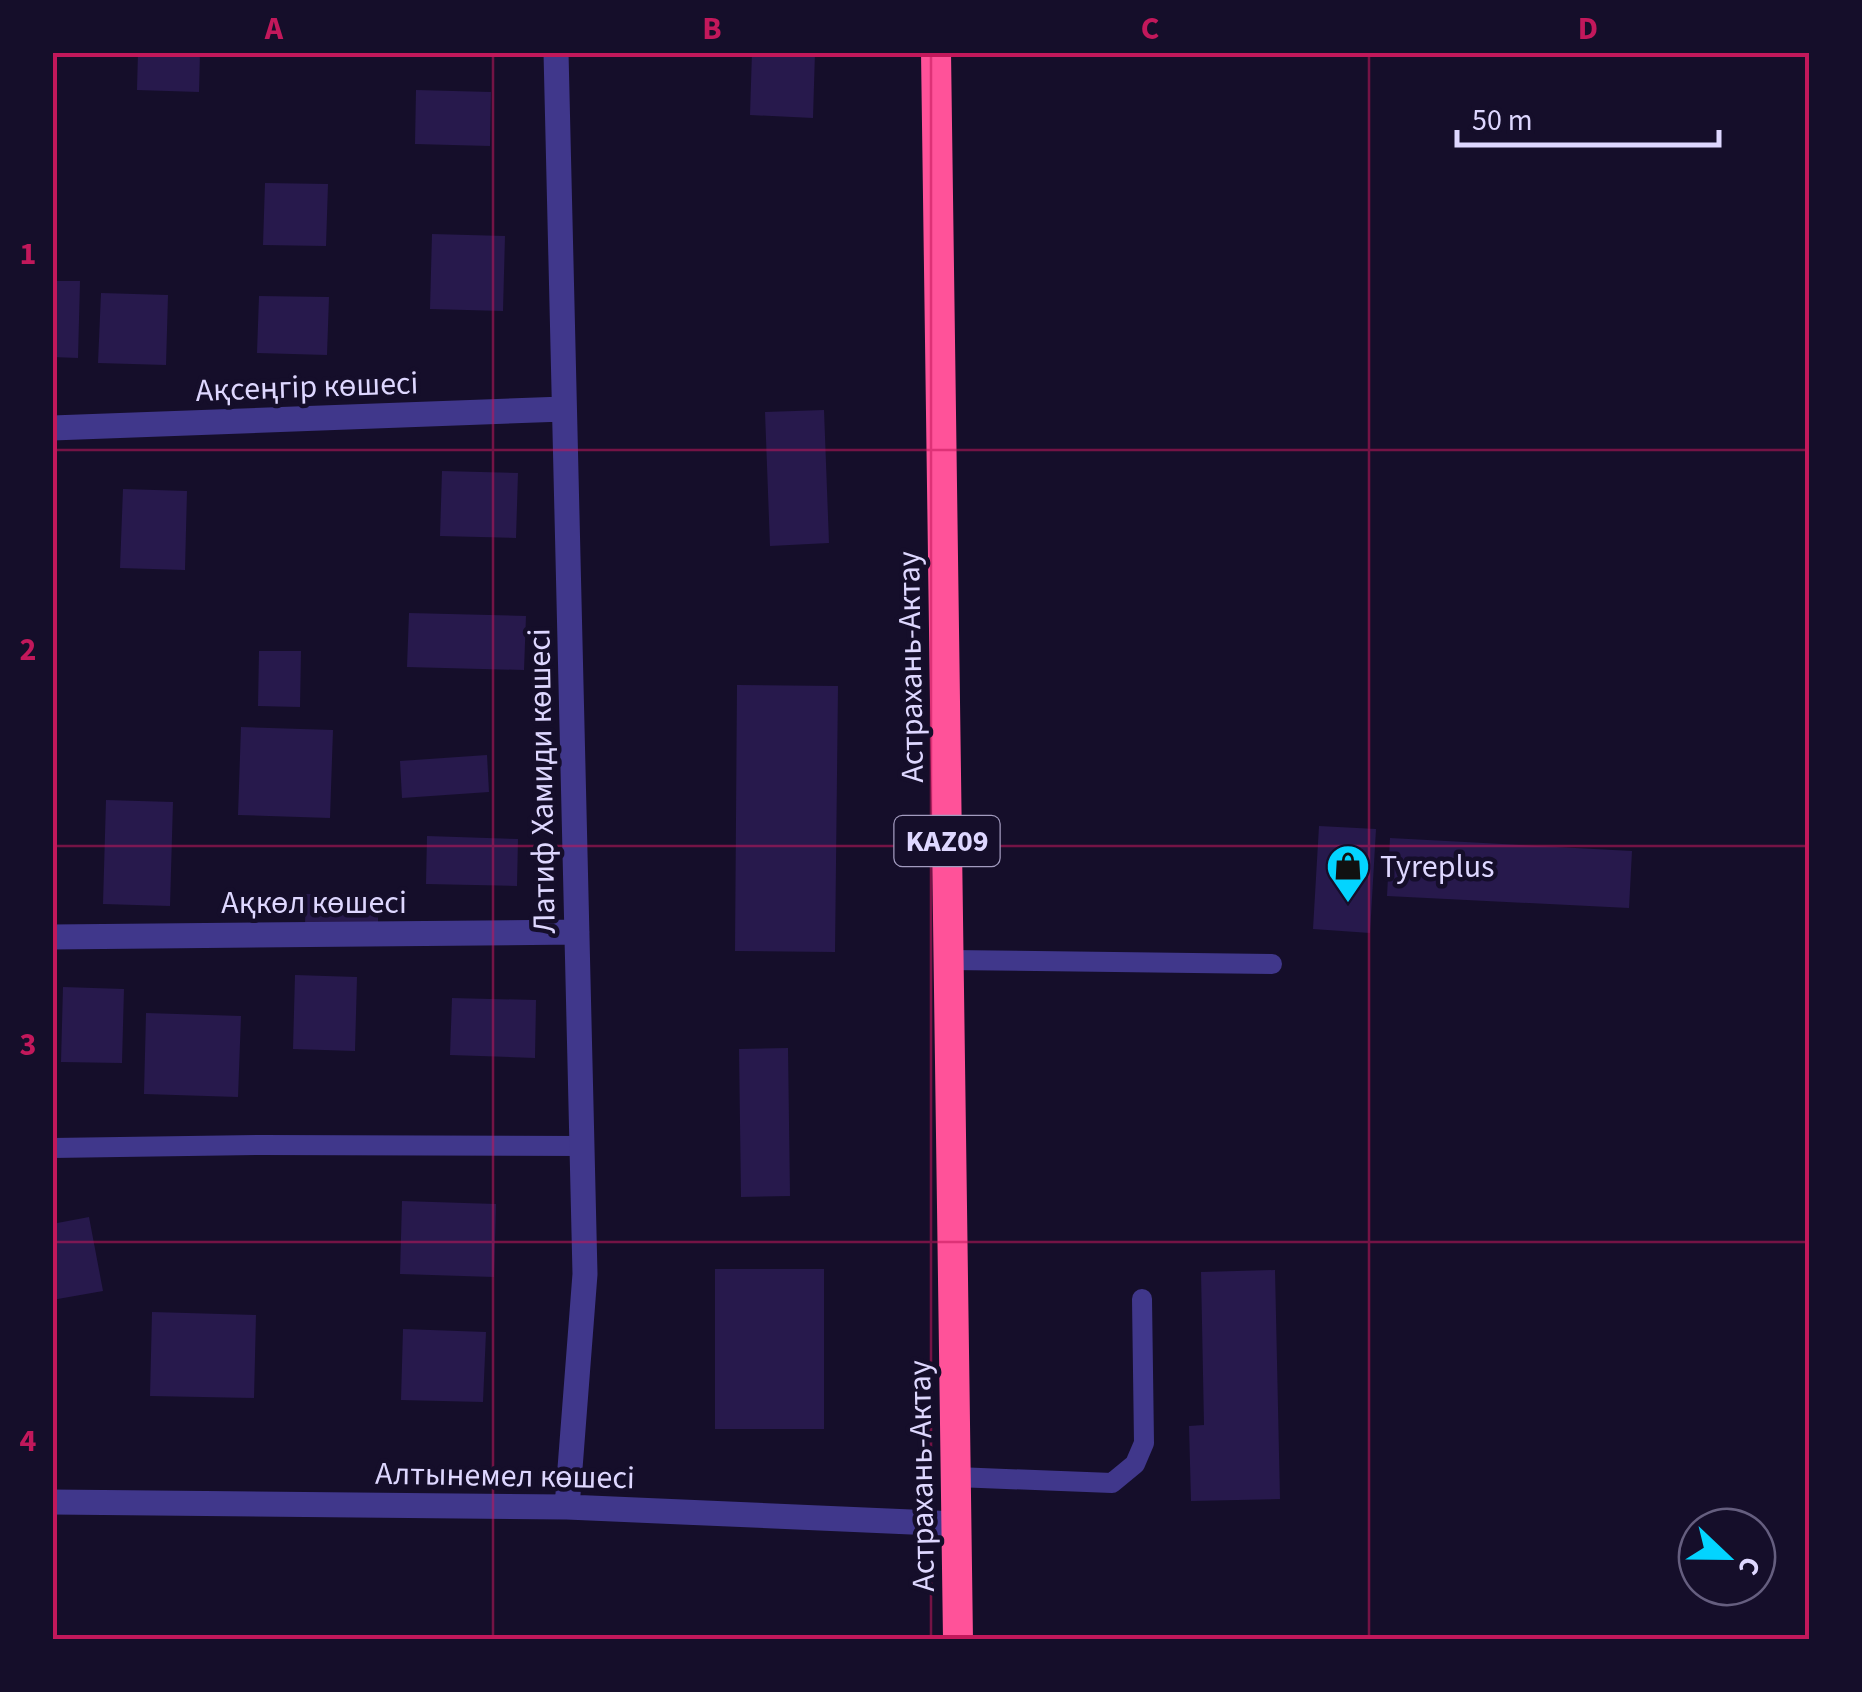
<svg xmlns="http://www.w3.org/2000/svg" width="1862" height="1692" font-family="'Source Sans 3',sans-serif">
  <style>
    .building { fill: #27194c }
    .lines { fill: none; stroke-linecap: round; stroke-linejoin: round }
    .lane { stroke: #40378b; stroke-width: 20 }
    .street { stroke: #40378b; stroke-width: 25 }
    .highway { stroke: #ff5299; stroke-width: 30 }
    .grid { fill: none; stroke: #c2185b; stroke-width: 2.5; stroke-opacity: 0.55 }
    .labels { text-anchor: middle; stroke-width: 9; stroke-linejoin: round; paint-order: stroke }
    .shield { fill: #150e2a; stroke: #a29bbf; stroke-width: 2.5 }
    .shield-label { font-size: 30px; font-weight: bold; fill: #ded7ff }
    .street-label { font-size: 32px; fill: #ded7ff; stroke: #150e2a }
    .poi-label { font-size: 32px; fill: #ded7ff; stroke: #150e2a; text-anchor: start }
    .neatline { fill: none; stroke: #c2185b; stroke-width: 4 }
    .grid-label { font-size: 32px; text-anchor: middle; font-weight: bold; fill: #c2185b }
  </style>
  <rect width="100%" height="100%" fill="#150e2a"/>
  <path class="building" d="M138,52H200L199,92L137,90Z
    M752,52H815L813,118L750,115Z
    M416,90L491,92L490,146L415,144Z
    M265,183L328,184L326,246L263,245Z
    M432,234L505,236L503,311L430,309Z
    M52,281H80L78,358L52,357Z
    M101,293L168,295L166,365L98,363Z
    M259,296L329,297L327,355L257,353Z
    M824,410L829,543L770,546L765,412Z
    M442,471L518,473L516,538L440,536Z
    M123,489L187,491L185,570L120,568Z
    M409,613L526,616L524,670L407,667Z
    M259,651H301L300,707L258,706Z
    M737,685L838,686L835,952L735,951Z
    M241,727L333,730L330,818L238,815Z
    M487,755L489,792L402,798L400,761Z
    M106,800L173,802L170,906L103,904Z
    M1319,826L1376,829L1370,933L1313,929Z
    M427,836L518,839L517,886L426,884Z
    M1390,838L1632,851L1629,908L1387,896Z
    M306,894L378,895V925L305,924Z
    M295,975L357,977L355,1051L293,1049Z
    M63,987L124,989L122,1063L61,1062Z
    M452,998L536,1000L535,1058L450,1055Z
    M146,1013L241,1016L238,1097L144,1094Z
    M788,1048L790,1196L741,1197L739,1049Z
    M402,1201L496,1204L494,1277L400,1274Z
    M89,1217L103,1291L52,1300V1224Z
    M715,1269H824V1429H715Z
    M1275,1270L1280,1499L1191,1501L1189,1426L1204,1425L1201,1272Z
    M152,1312L256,1315L254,1398L150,1396Z
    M403,1329L486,1332L483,1402L401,1400Z"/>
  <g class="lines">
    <path class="lane" d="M949,960L1272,964
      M52,1148L261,1145L582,1146
      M956,1477L1112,1483L1135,1464L1144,1443L1142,1299"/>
    <path class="street" d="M556,52L585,1274L567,1507
      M52,428L564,409
      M52,937L577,932
      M52,1502L567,1507L957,1524"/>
    <path class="highway" d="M936,52L958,1640"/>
  </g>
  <path class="grid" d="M493,52V1640M931,52V1640M1369,52V1640M52,450H1810M52,846H1810M52,1242H1810"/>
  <defs>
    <g id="shop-pin" transform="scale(2.25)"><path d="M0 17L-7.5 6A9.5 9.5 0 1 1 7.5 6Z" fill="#03d4ff" stroke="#150e2a"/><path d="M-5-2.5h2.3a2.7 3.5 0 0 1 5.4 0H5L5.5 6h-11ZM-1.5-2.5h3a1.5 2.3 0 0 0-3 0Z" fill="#111"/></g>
  </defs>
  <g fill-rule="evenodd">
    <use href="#shop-pin" x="1348" y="866"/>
  </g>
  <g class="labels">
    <rect class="shield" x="894.5" y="816" width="105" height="50" rx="8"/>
    <g class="shield-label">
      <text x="947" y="851">KAZ09</text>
    </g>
    <g class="street-label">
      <text transform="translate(307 386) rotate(-2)" y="11">Ақсеңгір көшесі</text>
      <text transform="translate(910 667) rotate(-91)" y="11">Астрахань-Актау</text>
      <text transform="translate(541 781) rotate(-91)" y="11">Латиф Хамиди көшесі</text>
      <text x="314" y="913">Ақкөл көшесі</text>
      <text transform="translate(505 1475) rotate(1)" y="11">Алтынемел көшесі</text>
      <text transform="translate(921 1476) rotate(-91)" y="11">Астрахань-Актау</text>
    </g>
    <g class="poi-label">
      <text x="1380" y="877">Tyreplus</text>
    </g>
  </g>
  <rect width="1862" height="1692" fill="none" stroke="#150e2a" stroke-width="110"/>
  <g transform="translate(1727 1557) rotate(112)"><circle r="48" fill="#150e2a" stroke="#655e7f" stroke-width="2.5"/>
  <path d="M0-8L18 38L0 25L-18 38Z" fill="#03d4ff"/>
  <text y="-15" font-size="28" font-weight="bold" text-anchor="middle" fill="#ded7ff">С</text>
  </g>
  <path d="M1457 130v15h262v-15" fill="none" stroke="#ded7ff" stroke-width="5"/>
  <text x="1472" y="130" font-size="30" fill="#ded7ff" stroke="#150e2a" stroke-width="8" paint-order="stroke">50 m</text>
  <rect x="55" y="55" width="1752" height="1582" class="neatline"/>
  <g class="grid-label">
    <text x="274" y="39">A</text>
    <text x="712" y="39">B</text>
    <text x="1150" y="39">C</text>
    <text x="1588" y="39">D</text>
    <text x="28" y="264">1</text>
    <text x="28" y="660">2</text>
    <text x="28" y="1055">3</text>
    <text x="28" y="1451">4</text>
  </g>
</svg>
